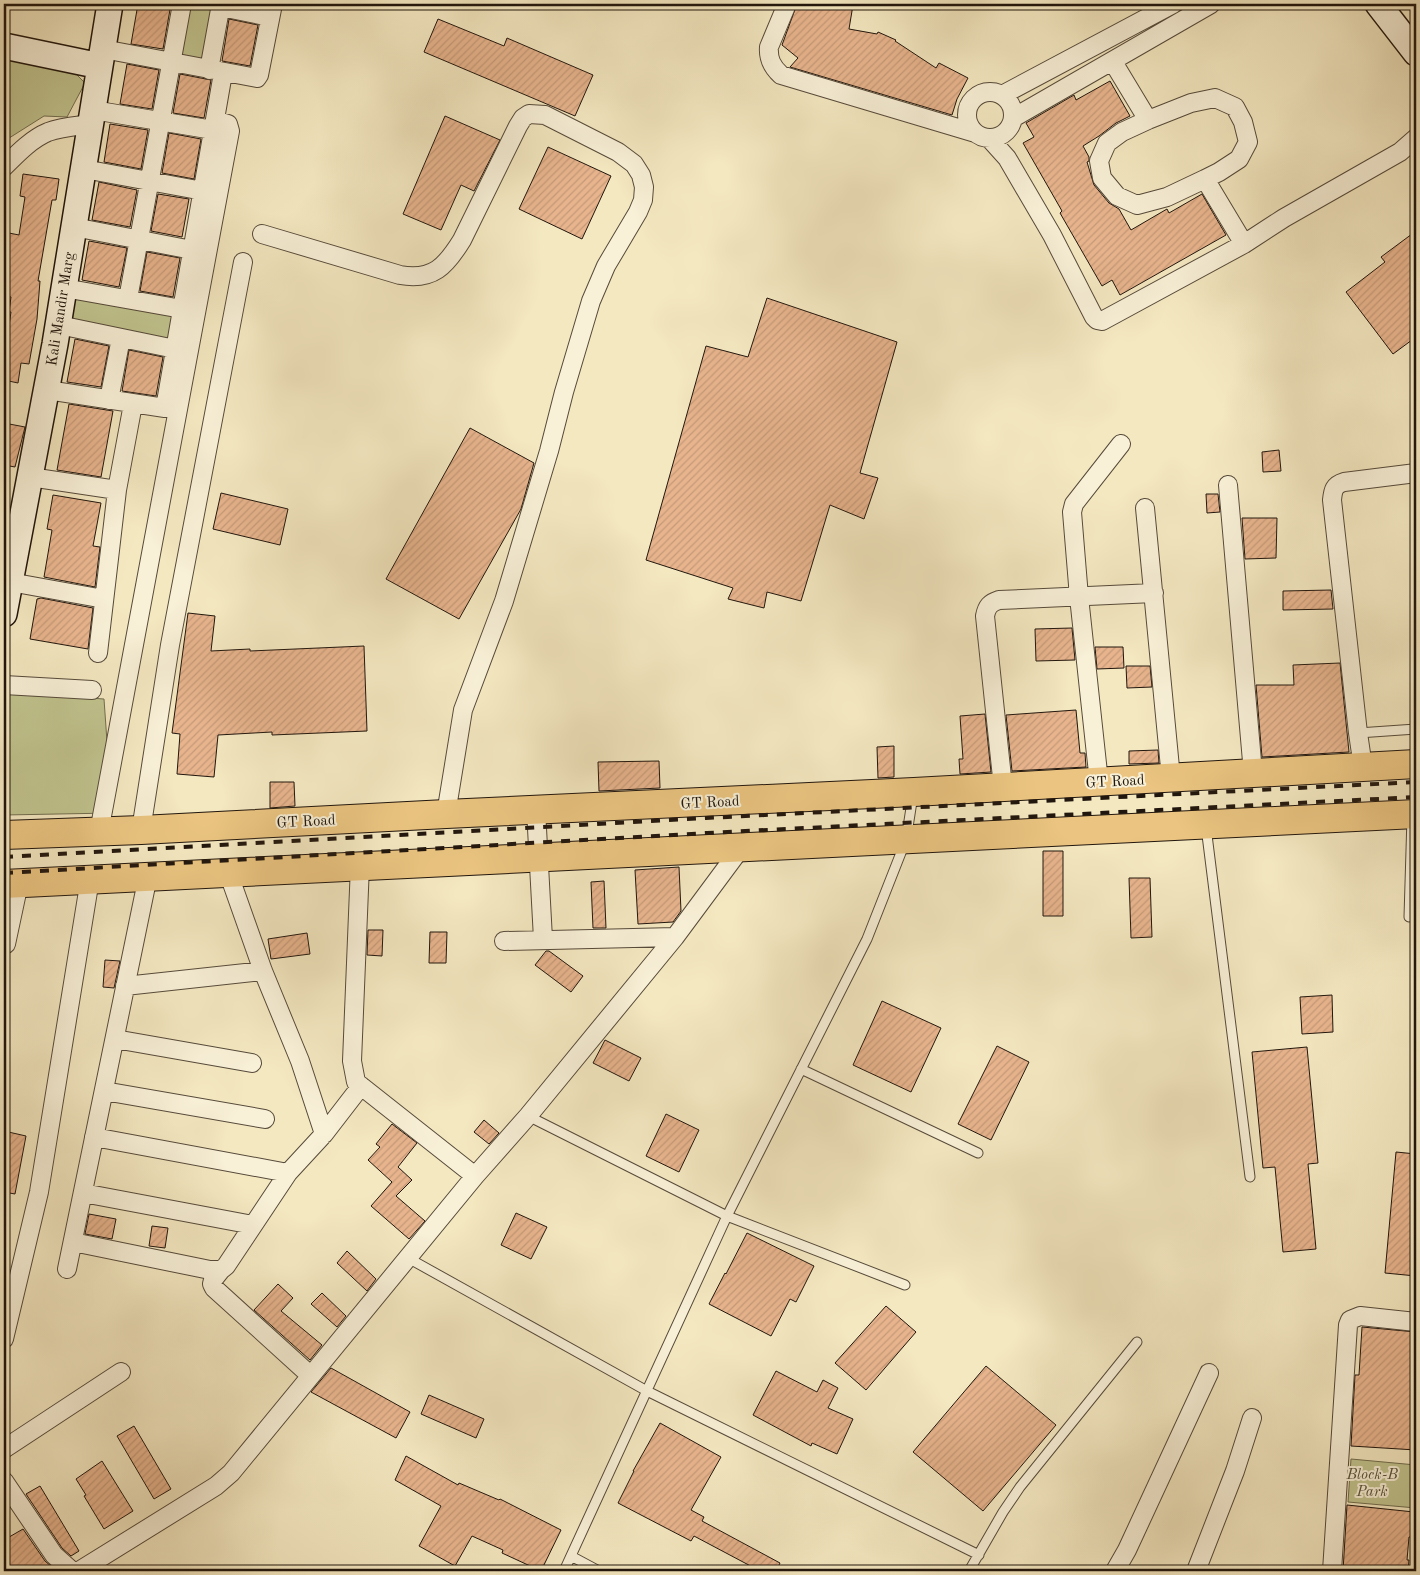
<svg xmlns="http://www.w3.org/2000/svg" width="1420" height="1575" font-family="'Old Standard TT',serif">
  <style>
    .park { fill: #c1c48f; stroke: #716d4e }
    .building { fill: url(#building-hatch); stroke: #21160d }
    .lines { fill: none; stroke-linecap: round; stroke-linejoin: round }
    .lane-casing { stroke: #564a3a; stroke-width: 11 }
    .street-casing { stroke: #564a3a; stroke-width: 20 }
    .secondary-casing { stroke: #21160d; stroke-width: 28 }
    .highway-casing { stroke: #21160d; stroke-width: 30 }
    .lane { stroke: #f8f0d7; stroke-width: 9 }
    .street { stroke: #f8f0d7; stroke-width: 18 }
    .secondary { stroke: #f8f0d7; stroke-width: 25 }
    .highway { stroke: #eac480; stroke-width: 28 }
    .rail { stroke: #21160d; stroke-width: 4; stroke-dasharray: 9 9; stroke-linecap: butt }
    .labels { text-anchor: middle; stroke-width: 4; stroke-linejoin: round; paint-order: stroke }
    .street-label { font-size: 15px; fill: #21160d; stroke: #f8f0d7 }
    .park-label { font-size: 15px; font-style: italic; fill: #59533a; stroke: #f8f0d7 }
  </style>
  <defs>
    <pattern id="building-hatch" width="6" height="6" patternUnits="userSpaceOnUse" patternTransform="scale(1.25)"><rect width="6" height="6" fill="#e7b48d"/><path d="M-1 1l2-2M0 6l6-6M5 7l2-2" fill="none" stroke="#c69a78"/></pattern>
  </defs>
  <rect width="100%" height="100%" fill="#f4e8c1"/>
  <filter id="stains"><feTurbulence type="fractalNoise" baseFrequency=".004" numOctaves="4"/><feColorMatrix values="0 0 0 0 .2 0 0 0 0 .09 0 0 0 0 .02 0 0 0 .5 -.17"/></filter>
  <radialGradient id="worn" r=".72"><stop offset=".6" stop-color="#630" stop-opacity="0"/><stop offset="1" stop-color="#630" stop-opacity=".3"/></radialGradient>
  <path class="park" d="M189,4H216L205,62L178,57Z
    M4,55L72,70L85,83L67,117L44,116L6,140L4,138Z
    M66,290L174,309L167,345L61,323Z
    M4,692L104,699L112,813L4,815Z
    M1351,1459L1416,1465V1508L1348,1502Z"/>
  <path class="building" d="M138,4H171L163,49L131,44Z
    M797,4H843L853,5L849,29L877,34L878,32L896,40L895,41L936,68L939,63L968,78L957,99L952,115L790,67L798,58L782,45Z
    M229,19L258,25L250,66L222,61Z
    M438,19L504,46L507,38L593,75L575,116L424,52Z
    M127,64L159,70L152,109L120,104Z
    M180,74L211,80L204,118L173,113Z
    M1110,81L1130,116L1116,123L1099,136L1083,146L1089,157V161L1087,162L1094,185L1109,203L1119,209L1131,230L1167,209L1169,213L1202,194L1226,235L1120,295L1112,280L1102,286L1060,213L1062,211L1023,143L1034,137L1026,123L1074,95L1076,100Z
    M445,116L500,140L474,191L461,185L441,230L403,214Z
    M110,124L148,130L141,169L104,162Z
    M169,133L201,139L194,179L162,173Z
    M548,147L611,176L582,239L519,209Z
    M23,174L59,179L56,200H52L38,281H40L37,319L29,364L21,363L18,383L4,380V359L11,312H9L11,297L4,296V232L19,235L25,197L20,196Z
    M99,182L137,190L130,227L92,220Z
    M158,194L189,199L182,237L151,231Z
    M1416,231V337L1393,354L1346,292L1385,262L1381,257Z
    M89,241L127,248L119,287L82,280Z
    M147,252L180,258L173,297L140,291Z
    M767,298L897,342L860,473L878,478L864,519L830,505L801,601L767,592L764,608L728,599L733,588L646,560L706,346L748,357Z
    M75,339L109,346L101,387L67,382Z
    M129,350L163,357L156,396L122,391Z
    M69,404L113,411L101,477L57,470Z
    M4,423L25,427L15,467L4,465Z
    M470,428L534,463L521,509L459,619L386,579Z
    M1279,450L1281,471L1263,472L1262,452Z
    M221,493L288,509L280,545L213,529Z
    M1206,494H1218L1220,512L1207,513Z
    M53,495L101,503L93,546L100,547L95,587L44,577L52,530L47,529Z
    M1242,518H1277L1276,558L1245,559Z
    M1331,590L1333,609L1283,610V591Z
    M41,598L93,608L88,649L30,639L37,599Z
    M188,613L215,616L211,651L250,649V651L364,646L367,731L272,735V732L218,735L214,777L177,774L180,734L172,733Z
    M1072,628L1075,660L1036,661L1035,629Z
    M1095,647H1123L1124,668L1097,669Z
    M1340,663L1349,752L1262,757L1256,685H1294L1293,665Z
    M1126,666H1150L1152,687L1127,688Z
    M1076,710L1080,753H1085L1086,767L1012,771L1006,715Z
    M985,714L991,772L960,774L959,759H963L960,716Z
    M894,746V777L878,778L877,747Z
    M1158,750L1159,763L1129,764V751Z
    M659,761L660,788L599,791L598,762Z
    M270,782H294L295,806L270,808Z
    M1043,851H1063V916H1043Z
    M679,867L681,911L673,922L638,924L635,870Z
    M1129,878H1150L1152,937L1131,938Z
    M604,881L606,928H593L591,882Z
    M368,930H383L382,956L367,955Z
    M430,932H447L446,963H429Z
    M307,933L310,954L271,959L268,939Z
    M546,951H549L583,976L571,992L535,965Z
    M105,960L120,961L114,988L103,987Z
    M1332,995L1333,1032L1302,1034L1300,997Z
    M882,1001L941,1028L911,1092L853,1065Z
    M605,1040L641,1058L629,1081L593,1063Z
    M997,1046L1029,1062L991,1140L958,1124Z
    M1307,1047L1318,1163L1308,1164L1316,1249L1283,1252L1275,1167L1263,1168L1252,1052Z
    M666,1114L699,1130L679,1172L646,1156Z
    M484,1120L499,1133L489,1144L474,1132Z
    M392,1124L417,1143L398,1167L412,1180L396,1196L425,1221L409,1239L371,1206L392,1182L368,1160L380,1147L376,1144Z
    M4,1131L26,1136L15,1194L4,1192Z
    M1396,1152L1416,1154V1276L1385,1273Z
    M516,1213L547,1227L531,1259L501,1245Z
    M89,1214L116,1219L112,1239L85,1234Z
    M152,1226L168,1228L165,1248L149,1246Z
    M747,1233L814,1266L796,1302L790,1299L771,1336L709,1304L725,1273L726,1274Z
    M347,1251L376,1279L367,1291L337,1263Z
    M278,1284L293,1298L281,1311L322,1345L310,1360L254,1310Z
    M322,1293L346,1316L337,1327L311,1304Z
    M886,1306L916,1332L866,1390L835,1363Z
    M1362,1327L1416,1332V1450L1351,1446L1355,1375H1359Z
    M986,1366L1056,1425L983,1511L913,1452Z
    M331,1368L410,1412L396,1438L311,1392Z
    M776,1371L817,1392L823,1380L838,1388L828,1408L853,1419L837,1454L812,1443L811,1446L753,1415Z
    M429,1395L484,1419L476,1438L421,1414Z
    M660,1423L721,1457L691,1510L704,1517L702,1521L780,1563L776,1571H760L694,1536L691,1541L618,1503L634,1471H633Z
    M134,1426L171,1489L154,1499L117,1436Z
    M406,1456L458,1485L459,1483L499,1500L500,1499L561,1530L541,1571L502,1553L503,1550L472,1536L455,1566L419,1546L441,1506L395,1480Z
    M102,1461L133,1511L104,1529L84,1496L86,1495L76,1479Z
    M40,1486L79,1551L71,1556L62,1548L26,1494Z
    M1347,1505L1414,1512L1411,1537H1409L1407,1560H1409L1408,1571H1343Z
    M23,1529L45,1561L52,1567L44,1571H4V1540Z"/>
  <g class="lines">
    <g class="lane-casing">
      <path id="lane" d="M1358,733L1416,729
        M1206,827L1250,1177
        M1409,917L1412,817
        M801,1069L978,1153
        M528,1116L727,1216L905,1285
        M408,1258L647,1391L979,1555
        M571,1556L599,1571
        M564,1571L727,1216L867,939L906,840L913,795
        M969,1571L1003,1512L1020,1487L1137,1342"/>
    </g>
    <g class="street-casing">
      <path id="street" d="M787,4L769,47C768,59 772,67 781,75L975,133
        M221,7L270,17
        M103,49L257,78L259,75L273,4
        M1113,62L1148,120L1191,103L1215,98L1235,107L1243,122L1248,142L1239,159L1219,172L1205,179L1244,244
        M209,70L221,4
        M967 115a23 23 0 1 1 46 0a23 23 0 1 1-46 0Z
        M1002,95L1173,4
        M93,110L213,130
        M1013,118L1211,4
        M1148,120L1122,132L1107,143L1099,161L1102,178L1117,196L1137,205L1167,197L1205,179
        M989,138L1007,158L1052,235L1094,317L1097,320L1102,321L1244,244L1284,218L1400,152L1416,138
        M4,167C16,155 31,139 48,132C61,127 77,126 91,124
        M84,169L203,191
        M74,227L192,250
        M262,234L400,275C433,281 446,266 462,240L518,126L523,118L529,114L545,115L618,152L634,164L641,175L644,187L643,200L638,212L606,266L591,301L564,392L549,451L504,601L463,710L446,814
        M64,288L182,309
        M128,299L182,4
        M59,325L175,349
        M47,390L165,408L223,73
        M109,400L121,338
        M30,477L117,490
        M1228,485L1253,773
        M1145,508L1171,778
        M10,582L104,599
        M98,653L117,490L133,404
        M4,685L92,690
        M1363,767L1358,733L1332,500C1333,490 1334,485 1344,482L1416,473
        M1099,782L1079,597L1072,512L1074,504L1121,444
        M1003,787L985,616C987,606 990,603 999,600L1154,593
        M536,810L543,939
        M141,830L170,645L243,262
        M99,832L230,131L228,124L215,120
        M360,865L352,1061L356,1082L475,1176
        M228,872L263,971L300,1061L324,1134
        M504,941L675,937
        M6,944L19,883
        M125,986L263,971
        M115,1039L252,1063
        M104,1091L265,1119
        M94,1137L288,1173
        M83,1193L253,1225
        M73,1242L210,1270H221L226,1266L288,1173L324,1134L361,1086
        M67,1269L148,876
        M221,1270L213,1280L212,1284L214,1288L311,1376
        M4,1339L39,1192L90,879
        M4,1449L121,1372
        M4,1481L54,1555L72,1571
        M79,1571L216,1486L231,1473L475,1176L528,1116L675,937L741,848
        M1115,1571L1127,1550L1209,1373
        M1196,1571L1235,1471L1252,1418
        M1332,1571L1348,1325L1350,1320L1360,1316L1416,1322"/>
    </g>
    <g class="secondary-casing">
      <path id="secondary" d="M1378,4L1416,53
        M4,46L100,66
        M4,614L55,344L110,4"/>
    </g>
    <g class="highway-casing">
      <path id="highway" d="M4,835L141,830L446,814L914,792L1416,764
        M4,884C474,859 945,838 1416,814"/>
    </g>
    <use href="#lane" class="lane"/>
    <use href="#street" class="street"/>
    <use href="#secondary" class="secondary"/>
    <use href="#highway" class="highway"/>
    <path class="rail" d="M4,857L706,818L1416,782
      M4,873L707,833L1416,797"/>
  </g>
  <g class="labels">
    <g class="street-label">
      <text transform="translate(60 309) rotate(-81)" y="5">Kali Mandir Marg</text>
      <text transform="translate(1115 781) rotate(-3)" y="5">GT Road</text>
      <text transform="translate(710 802) rotate(-3)" y="5">GT Road</text>
      <text transform="translate(306 821) rotate(-3)" y="5">GT Road</text>
    </g>
    <g class="park-label">
      <text x="1372" y="1479">Block-B<tspan x="1372" dy="17">Park</tspan></text>
    </g>
  </g>
  <rect width="1420" height="1575" fill="none" stroke="#f4e8c1" stroke-width="20"/>
  <rect x="5" y="5" width="1410" height="1565" fill="none" stroke="#21160d" stroke-width="2.5"/>
  <rect x="10" y="10" width="1400" height="1555" fill="none" stroke="#21160d"/>
  <rect width="100%" height="100%" filter="url(#stains)"/>
  <rect width="100%" height="100%" fill="url(#worn)"/>
</svg>
